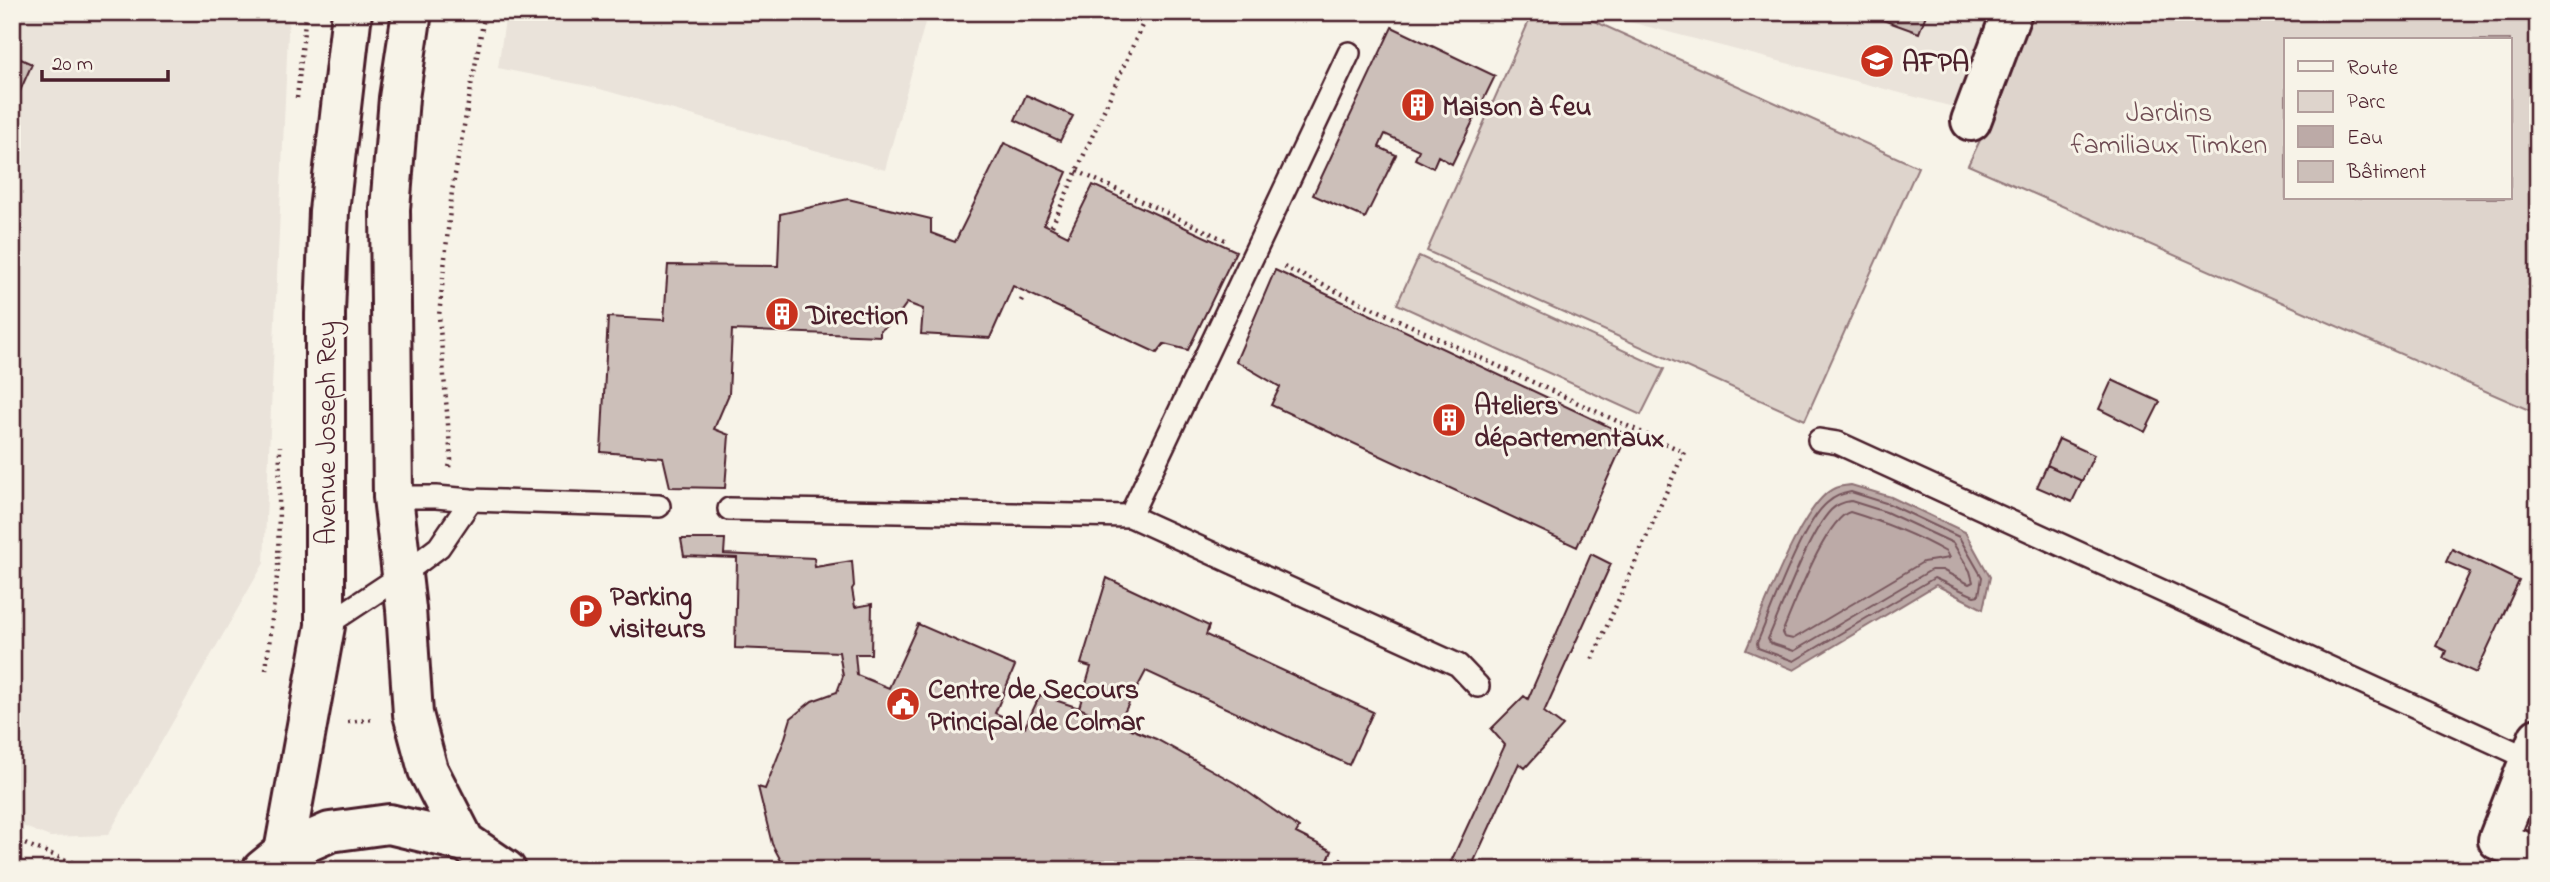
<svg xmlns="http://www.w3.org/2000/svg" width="2550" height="882" font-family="'Indie Flower',sans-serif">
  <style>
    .built { fill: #eae3da }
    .green { fill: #ded4cc; stroke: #947a7c; stroke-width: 2; fill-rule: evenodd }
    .water { fill: #bcaaa7; stroke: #8e7275; stroke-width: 2 }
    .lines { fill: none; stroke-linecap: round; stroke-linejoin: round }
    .shore { stroke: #78575d; stroke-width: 2 }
    .building { fill: #ccbfb9; stroke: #4a1f2b; stroke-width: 2 }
    .lane-casing { stroke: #4a1f2b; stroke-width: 26 }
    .street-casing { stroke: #4a1f2b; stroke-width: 44 }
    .primary-casing { stroke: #4a1f2b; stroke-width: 44 }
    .path { stroke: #4a1f2b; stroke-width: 4.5; stroke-dasharray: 2 5; stroke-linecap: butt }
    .lane { stroke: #f7f3e8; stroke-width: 21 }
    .street { stroke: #f7f3e8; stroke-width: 38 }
    .primary { stroke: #f7f3e8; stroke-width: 38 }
    .labels { text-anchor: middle; stroke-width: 6; stroke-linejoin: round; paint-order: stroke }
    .poi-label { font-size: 28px; font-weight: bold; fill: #4a1f2b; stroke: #f7f3e8; text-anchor: start }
    .park-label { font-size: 28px; fill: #6f4c53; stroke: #f7f3e8 }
    .street-label { font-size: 28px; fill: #4a1f2b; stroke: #f7f3e8 }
  </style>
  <rect width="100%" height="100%" fill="#f7f3e8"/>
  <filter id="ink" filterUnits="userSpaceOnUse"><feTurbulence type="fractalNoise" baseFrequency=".0143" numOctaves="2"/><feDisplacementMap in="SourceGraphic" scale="14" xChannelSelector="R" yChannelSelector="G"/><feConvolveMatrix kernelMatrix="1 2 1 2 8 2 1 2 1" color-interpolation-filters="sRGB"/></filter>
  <g filter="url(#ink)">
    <path class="built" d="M12,12H289L264,563L108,835L50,837L12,822Z
      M506,12H928L885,170L593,87L498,68Z
      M1592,12H1994L1961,109Z"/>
    <path class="green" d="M1533,12H1574L1918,167L1805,420L1427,251Z
      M2028,12H2538V414L1968,165L1983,134ZM2286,40H2510V198H2286Z
      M1419,256L1664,369L1641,415L1397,304Z"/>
    <path class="water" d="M1851,485L1891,497L1965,532L1990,577L1983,609L1936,585L1794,670L1746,650C1762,615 1801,502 1835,488C1839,486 1846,486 1851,485Z"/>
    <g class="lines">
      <path class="shore" d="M1851,492L1889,504L1959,537L1982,577L1979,595L1974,596L1934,578L1794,661L1758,648L1757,643C1772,609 1801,525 1827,503C1835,496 1841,494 1851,492Z
        M1851,501L1886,512L1953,543L1970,571L1973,582L1969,584L1942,570H1931L1794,651L1770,643L1768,639C1783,605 1808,534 1831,510C1837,504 1843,502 1851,501Z
        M1850,512C1883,522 1916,535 1946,552L1949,558L1923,562L1793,639L1784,637L1782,633C1793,608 1826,518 1850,512Z"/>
    </g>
    <path class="building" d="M1861,12H1927L1919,33Z
      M1392,27L1495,76L1452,164L1438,156L1433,168L1415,159L1419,150L1385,134L1379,147L1396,155L1365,218L1313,195Z
      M12,55L32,64L12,109Z
      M1026,95L1073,116L1060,141L1015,120Z
      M1004,143L1067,172L1044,224L1068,236L1093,185L1236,251L1188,350L1164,344L1157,353L1013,286L990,338L921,334L923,309L907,303L893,322L880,330V336L732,330L729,394L714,429L729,435L725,488L670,487L663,457L601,452L608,317L664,320L668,265L778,266L780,214L848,199L931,219V233L955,242Z
      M1275,270L1627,435L1577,547L1271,405L1280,387L1236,361Z
      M2112,380L2160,402L2145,432L2099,409Z
      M2059,439L2094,455L2082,481L2047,465Z
      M2047,465L2082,481L2072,502L2037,487Z
      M681,539H725L724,554L814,558L815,567L852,561L854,586L852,589L855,607L872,604L871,654H855L857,675L889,688L918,624L1015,666L995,713L1025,727L1040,695L1079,708L1156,739L1235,783L1299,828L1296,833L1332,851L1325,867L1332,869L1341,859L1351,870H786L772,844L758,787L765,789L784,741L791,718L812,701L837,692L843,676L839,652L735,648L737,558L684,556Z
      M2452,549L2519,581L2476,673L2443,658L2446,651L2436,646L2470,572L2446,562Z
      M1591,554L1611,564L1544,712L1563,726L1525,768L1519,763L1470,870H1447L1505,745L1491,729L1524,696L1528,699Z
      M1107,578L1209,626L1206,635L1373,712L1349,765L1146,671L1118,724L1079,708L1091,667L1081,664Z"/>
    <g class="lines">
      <g class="lane-casing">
        <path id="lane" d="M1819,440L1838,443L2530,759
          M393,497H436L471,500L659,506
          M729,509L1130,516L1349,53
          M1130,516L1458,665L1478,686
          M325,626L402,575L439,547L471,500"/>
      </g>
      <g class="street-casing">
        <path id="street" d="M1971,121L2012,12
          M2538,738L2498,840L2538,858"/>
      </g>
      <g class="primary-casing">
        <path id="primary" d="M412,12L399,98L390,209L393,497L406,609L413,714L428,770L465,842
          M284,852L325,626V314L329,211L352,12
          M262,870L284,852L330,832L389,824L465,842L506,870"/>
      </g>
      <path class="path" d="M297,98L306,12
        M1077,171L1225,240
        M1052,226L1148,12
        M1284,267L1684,452L1592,660
        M1021,301L1023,297
        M449,467L451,460L439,316L452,191L485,12
        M266,670L278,568L280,446
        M348,722L374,719
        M12,839L79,865L113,870"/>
      <use href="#lane" class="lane"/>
      <use href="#street" class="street"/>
      <use href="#primary" class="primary"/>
    </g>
  </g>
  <defs>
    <g id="university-disc" transform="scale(1.75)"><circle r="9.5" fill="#c8321e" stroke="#f7f3e8"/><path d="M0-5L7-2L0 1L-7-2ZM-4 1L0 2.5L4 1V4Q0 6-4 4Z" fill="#fff"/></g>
    <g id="building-disc" transform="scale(1.75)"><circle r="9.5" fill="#c8321e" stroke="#f7f3e8"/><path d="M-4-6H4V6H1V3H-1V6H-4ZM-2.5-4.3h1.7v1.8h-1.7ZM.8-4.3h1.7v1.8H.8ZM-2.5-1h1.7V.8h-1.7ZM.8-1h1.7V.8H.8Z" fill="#fff"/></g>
    <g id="parking-disc" transform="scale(1.75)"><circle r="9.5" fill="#c8321e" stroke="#f7f3e8"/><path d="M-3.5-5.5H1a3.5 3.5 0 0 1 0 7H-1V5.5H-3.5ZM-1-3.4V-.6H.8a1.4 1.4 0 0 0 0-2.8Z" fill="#fff"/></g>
    <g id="civic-disc" transform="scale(1.75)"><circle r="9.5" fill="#c8321e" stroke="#f7f3e8"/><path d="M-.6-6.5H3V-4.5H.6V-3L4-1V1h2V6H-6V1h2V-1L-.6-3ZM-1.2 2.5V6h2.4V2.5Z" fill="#fff"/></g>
  </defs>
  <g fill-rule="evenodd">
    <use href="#university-disc" x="1877" y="61"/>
    <use href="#building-disc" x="1418" y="105"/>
    <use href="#building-disc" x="782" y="314"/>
    <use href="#building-disc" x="1449" y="420"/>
    <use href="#parking-disc" x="586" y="611"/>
    <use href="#civic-disc" x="903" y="704"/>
  </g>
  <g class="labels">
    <g class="poi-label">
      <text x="1902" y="71">AFPA</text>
      <text x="1442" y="115">Maison à feu</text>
      <text x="806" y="324">Direction</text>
      <text x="1474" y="414">Ateliers<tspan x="1474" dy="32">départementaux</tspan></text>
      <text x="610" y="605">Parking<tspan x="610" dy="32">visiteurs</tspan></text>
      <text x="928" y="698">Centre de Secours<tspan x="928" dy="32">Principal de Colmar</tspan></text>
    </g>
    <g class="park-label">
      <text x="2169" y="121">Jardins<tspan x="2169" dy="32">familiaux Timken</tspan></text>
    </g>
    <g class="street-label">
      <text transform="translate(325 433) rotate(-90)" y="10">Avenue Joseph Rey</text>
    </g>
  </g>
  <rect width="2550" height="882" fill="none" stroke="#f7f3e8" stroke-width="42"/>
  <rect x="21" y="21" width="2508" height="840" fill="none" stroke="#4a1f2b" stroke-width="2.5" filter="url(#ink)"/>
  <rect x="2284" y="38" width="228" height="161" fill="#f7f3e8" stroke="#b29e9c" stroke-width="2"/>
  <rect x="2298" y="61" width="35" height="10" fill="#f7f3e8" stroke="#b29e9c" stroke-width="2"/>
  <text x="2347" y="74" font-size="21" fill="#4a1f2b">Route</text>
  <rect x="2298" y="91" width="35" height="21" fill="#ded4cc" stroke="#b29e9c" stroke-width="2"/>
  <text x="2347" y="108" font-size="21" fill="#4a1f2b">Parc</text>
  <rect x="2298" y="126" width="35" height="21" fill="#bcaaa7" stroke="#b29e9c" stroke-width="2"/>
  <text x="2347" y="144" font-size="21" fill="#4a1f2b">Eau</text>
  <rect x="2298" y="161" width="35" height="21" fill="#ccbfb9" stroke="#b29e9c" stroke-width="2"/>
  <text x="2347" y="178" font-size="21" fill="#4a1f2b">Bâtiment</text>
  <path d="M42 70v10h126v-10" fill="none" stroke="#4a1f2b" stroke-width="3.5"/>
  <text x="52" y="70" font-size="21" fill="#4a1f2b" stroke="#f7f3e8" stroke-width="5" paint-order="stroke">20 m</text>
</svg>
